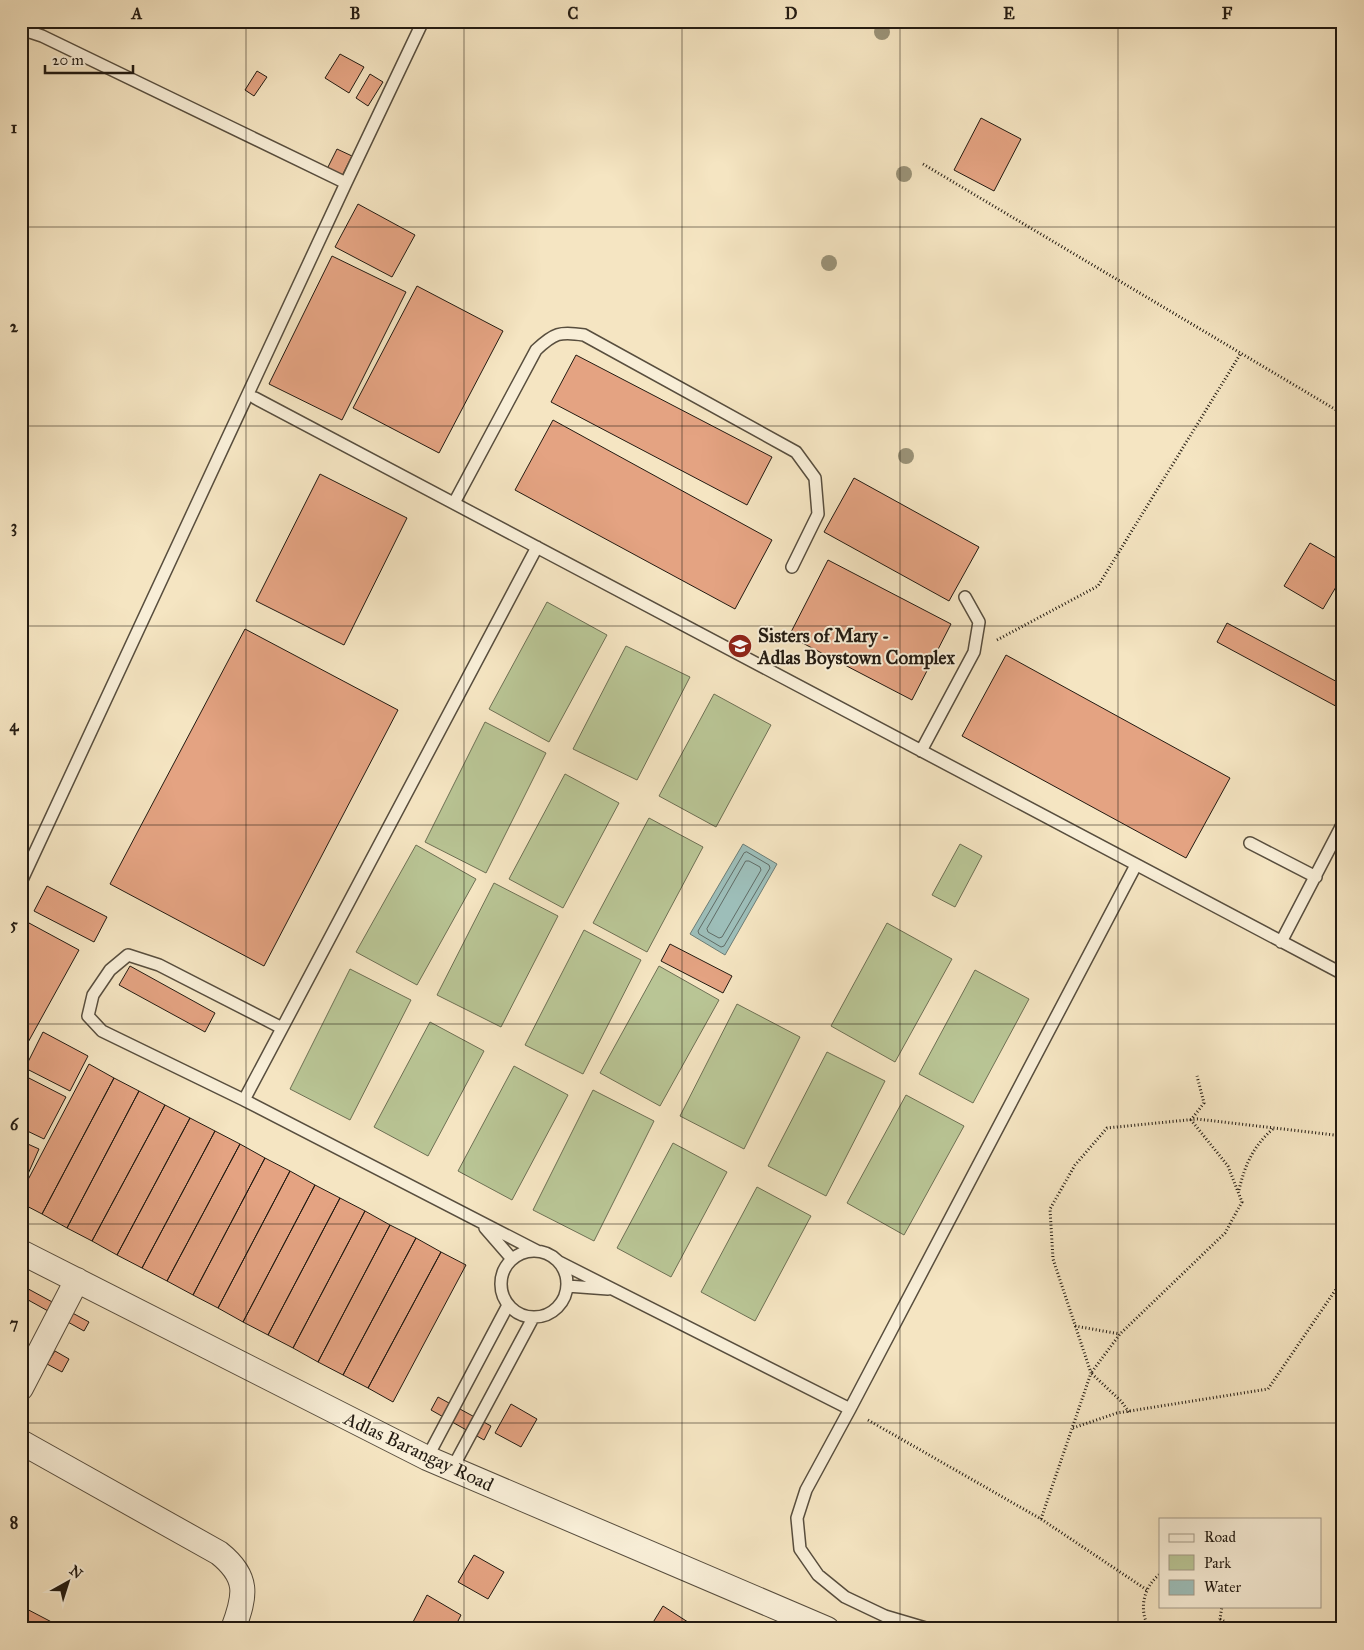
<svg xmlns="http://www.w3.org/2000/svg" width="1364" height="1650" font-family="'IM FELL Great Primer',serif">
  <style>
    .green { fill: #b9c595; stroke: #6e7054 }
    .water { fill: #9dbeb9; stroke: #6c7d76 }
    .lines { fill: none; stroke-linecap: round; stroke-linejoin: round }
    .shore { stroke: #606c66; stroke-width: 1 }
    .building { fill: #e4a382; stroke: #231b12 }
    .service-casing { stroke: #584e3e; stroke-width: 14 }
    .minor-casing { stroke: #584e3e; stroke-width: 26 }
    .path { stroke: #231b12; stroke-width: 3; stroke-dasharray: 1 2.5; stroke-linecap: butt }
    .service { stroke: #f8eed7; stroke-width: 11 }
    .minor { stroke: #f8eed7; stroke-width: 24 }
    .tree { fill: #9a9277 }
    .grid { fill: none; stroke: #231b12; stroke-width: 1; stroke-opacity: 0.55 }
    .labels { text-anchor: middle; stroke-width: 4; stroke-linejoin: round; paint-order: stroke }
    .poi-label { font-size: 19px; font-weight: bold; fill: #231b12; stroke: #f8eed7; text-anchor: start }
    .street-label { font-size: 19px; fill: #231b12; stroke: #f8eed7 }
    .neatline { fill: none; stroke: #231b12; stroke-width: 2 }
    .grid-label { font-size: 16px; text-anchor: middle; font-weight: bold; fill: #231b12 }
  </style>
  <rect width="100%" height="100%" fill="#f5e5c2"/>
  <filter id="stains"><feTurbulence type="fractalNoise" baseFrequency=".004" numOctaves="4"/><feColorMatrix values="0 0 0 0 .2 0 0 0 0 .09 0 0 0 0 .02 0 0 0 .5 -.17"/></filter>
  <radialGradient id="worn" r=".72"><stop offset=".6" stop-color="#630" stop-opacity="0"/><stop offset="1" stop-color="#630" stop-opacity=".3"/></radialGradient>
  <path class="green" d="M547,602L607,635L549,742L489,709Z
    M626,646L690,677L637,780L573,749Z
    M714,694L771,725L716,827L659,796Z
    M485,722L546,753L486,873L425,842Z
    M565,774L619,803L563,908L509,879Z
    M649,818L703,847L647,952L593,923Z
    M960,844L982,856L955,907L932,895Z
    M416,845L476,879L417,985L356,952Z
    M494,883L558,916L501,1027L437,995Z
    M887,923L952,959L895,1062L831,1026Z
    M584,930L641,960L583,1074L525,1045Z
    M659,966L719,1000L660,1106L600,1073Z
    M350,969L411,1000L350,1120L290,1089Z
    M975,970L1029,999L973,1103L919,1074Z
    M737,1004L800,1037L744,1149L680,1116Z
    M430,1022L484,1051L428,1156L374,1127Z
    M827,1052L885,1081L826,1196L768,1166Z
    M514,1066L568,1095L512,1200L458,1171Z
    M593,1090L654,1121L594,1241L533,1210Z
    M906,1095L964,1126L904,1235L847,1203Z
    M673,1143L727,1172L671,1277L617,1248Z
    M757,1187L811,1216L755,1321L701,1292Z"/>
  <path class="water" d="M743,844L777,864L725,955L690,934Z"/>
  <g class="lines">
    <path class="shore" d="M747,852L769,865L770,868L724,946L721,947L699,934L698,931L744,853Z
      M746,861H749L760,867L761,870L722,937L719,938L708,932L707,929Z"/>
  </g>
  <path class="building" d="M340,54L364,67L349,93L325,78Z
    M257,71L267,77L254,96L245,90Z
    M370,74L383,82L368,106L356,98Z
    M981,118L1021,139L994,191L954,170Z
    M337,149L352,156L342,176L327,169Z
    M358,204L415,235L392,277L335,247Z
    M332,256L406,292L342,420L269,384Z
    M417,286L503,331L439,453L353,408Z
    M576,355L772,457L747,505L551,402Z
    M553,420L772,540L735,609L515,490Z
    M320,474L407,518L344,645L256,601Z
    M854,478L979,547L949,601L824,532Z
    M1310,543L1343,562V575L1323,609L1284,586Z
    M828,560L951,624L912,700L789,636Z
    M1227,623L1343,685V710L1217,642Z
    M245,629L398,710L264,966L110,884Z
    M1006,655L1230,778L1186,858L962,736Z
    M47,886L107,917L94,942L34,911Z
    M29,923L79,950L21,1055V938Z
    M670,944L732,976L723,993L661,961Z
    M130,966L215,1013L205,1032L119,985Z
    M43,1032L88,1056L70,1091L25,1068Z
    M89,1064L114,1078L42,1214L21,1203V1193Z
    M21,1074L66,1097L44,1139L21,1128Z
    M114,1078L139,1091L67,1228L42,1214Z
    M139,1091L165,1105L92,1241L67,1228Z
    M165,1105L190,1118L117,1255L92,1241Z
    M190,1118L215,1131L142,1268L117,1255Z
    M215,1131L240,1144L167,1281L142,1268Z
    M21,1141L39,1149L24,1183L21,1182Z
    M240,1144L265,1158L193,1295L167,1281Z
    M265,1158L290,1171L218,1308L193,1295Z
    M290,1171L315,1185L243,1322L218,1308Z
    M315,1185L340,1198L268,1335L243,1322Z
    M340,1198L365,1211L293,1348L268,1335Z
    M365,1211L390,1225L318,1362L293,1348Z
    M390,1225L416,1238L343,1375L318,1362Z
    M416,1238L441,1252L368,1388L343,1375Z
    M441,1252L466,1265L393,1402L368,1388Z
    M21,1285L89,1322L84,1331L21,1296Z
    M55,1351L69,1359L62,1372L47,1364Z
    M438,1397L491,1426L484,1440L431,1410Z
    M511,1404L537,1419L521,1447L495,1433Z
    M474,1555L504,1572L488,1599L458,1582Z
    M427,1595L461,1615L454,1629H425L413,1622Z
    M21,1606L65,1629H21Z
    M663,1606L691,1624L688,1629H649Z"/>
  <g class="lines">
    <g class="service-casing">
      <path id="service" d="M21,33L30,32L42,36L346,183
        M255,398L1343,974
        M454,503L536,350C554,333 560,331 584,335L796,452L815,478L818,514L792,567
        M921,751L974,652L979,622L965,597
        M1250,843L1316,877
        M21,882L346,183L423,21
        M1281,942L1343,823
        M282,1028L159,965L128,955L110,970L93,995L88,1016L102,1031L244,1100L537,1251
        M244,1100L537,547
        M485,1228L512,1259
        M501 1284a33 33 0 1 1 66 0a33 33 0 1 1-66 0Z
        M559,1262L850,1409
        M567,1286L608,1289
        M427,1458L508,1305
        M452,1469L533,1318
        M929,1629L885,1616L845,1597L818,1575L800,1549L797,1518L806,1490L850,1409L1136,865"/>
    </g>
    <g class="minor-casing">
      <path id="minor" d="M21,1252L427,1458L827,1629
        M21,1388L77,1280
        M21,1442L219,1553C249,1577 246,1595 233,1629"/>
    </g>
    <path class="path" d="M923,164L1343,414
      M997,640L1098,586L1241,353
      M1239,1190C1245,1164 1254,1145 1274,1128
      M1075,1326L1120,1334
      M1129,1412L1121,1401L1091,1373L1120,1334L1225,1233L1242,1202L1228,1166L1191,1120L1204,1103L1197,1076
      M868,1420L1041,1519L1147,1590
      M1073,1428L1117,1413L1268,1389L1343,1279
      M1041,1519L1091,1373L1053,1259L1050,1209L1075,1165L1107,1128L1197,1119L1343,1136
      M1220,1619L1238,1629
      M1150,1629C1138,1611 1143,1587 1160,1574
      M1215,1629L1220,1619L1222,1606"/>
    <use href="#service" class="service"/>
    <use href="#minor" class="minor"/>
  </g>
  <g class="tree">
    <circle cx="882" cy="32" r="8"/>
    <circle cx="904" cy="174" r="8"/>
    <circle cx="829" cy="263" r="8"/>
    <circle cx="906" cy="456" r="8"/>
  </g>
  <path class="grid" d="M246,21V1629M464,21V1629M682,21V1629M900,21V1629M1118,21V1629M21,227H1343M21,426H1343M21,626H1343M21,825H1343M21,1024H1343M21,1224H1343M21,1423H1343"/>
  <defs>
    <g id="school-disc" transform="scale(1.25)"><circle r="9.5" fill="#8f2418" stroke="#f8eed7"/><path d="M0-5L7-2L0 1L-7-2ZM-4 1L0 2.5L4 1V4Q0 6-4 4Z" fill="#fff"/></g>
  </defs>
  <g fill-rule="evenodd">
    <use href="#school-disc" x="740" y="646"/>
  </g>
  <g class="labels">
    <g class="poi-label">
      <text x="758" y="642">Sisters of Mary -<tspan x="758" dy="22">Adlas Boystown Complex</tspan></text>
    </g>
    <g class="street-label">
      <text transform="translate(419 1451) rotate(25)" y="7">Adlas Barangay Road</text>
    </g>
  </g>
  <rect width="1364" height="1650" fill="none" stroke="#f5e5c2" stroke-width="55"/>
  <rect x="1159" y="1518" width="162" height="90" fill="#f8eed7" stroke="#a39a88"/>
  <rect x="1169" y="1534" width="25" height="8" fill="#f8eed7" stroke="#a39a88"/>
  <text x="1204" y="1542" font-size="15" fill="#231b12">Road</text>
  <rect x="1169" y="1555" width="25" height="15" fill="#b9c595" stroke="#a39a88"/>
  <text x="1204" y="1568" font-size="15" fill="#231b12">Park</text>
  <rect x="1169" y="1580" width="25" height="15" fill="#9dbeb9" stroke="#a39a88"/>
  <text x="1204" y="1592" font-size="15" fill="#231b12">Water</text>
  <g transform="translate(68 1582) rotate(39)" stroke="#f8eed7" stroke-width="4" paint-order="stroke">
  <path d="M0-4L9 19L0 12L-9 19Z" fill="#231b12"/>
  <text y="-8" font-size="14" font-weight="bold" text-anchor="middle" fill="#231b12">N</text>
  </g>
  <path d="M45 65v8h88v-8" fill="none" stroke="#231b12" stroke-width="2.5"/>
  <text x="52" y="65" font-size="15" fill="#231b12" stroke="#f8eed7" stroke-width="4" paint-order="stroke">20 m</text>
  <rect x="28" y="28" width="1308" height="1594" class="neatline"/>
  <g class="grid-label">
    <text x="137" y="19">A</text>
    <text x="355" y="19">B</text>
    <text x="573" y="19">C</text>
    <text x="791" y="19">D</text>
    <text x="1009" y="19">E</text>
    <text x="1227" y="19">F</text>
    <text x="14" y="133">1</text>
    <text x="14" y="332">2</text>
    <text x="14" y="532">3</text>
    <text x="14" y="731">4</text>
    <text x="14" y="930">5</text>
    <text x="14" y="1130">6</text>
    <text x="14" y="1329">7</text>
    <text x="14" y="1528">8</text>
  </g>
  <rect width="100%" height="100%" filter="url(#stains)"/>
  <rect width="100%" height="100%" fill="url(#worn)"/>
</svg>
